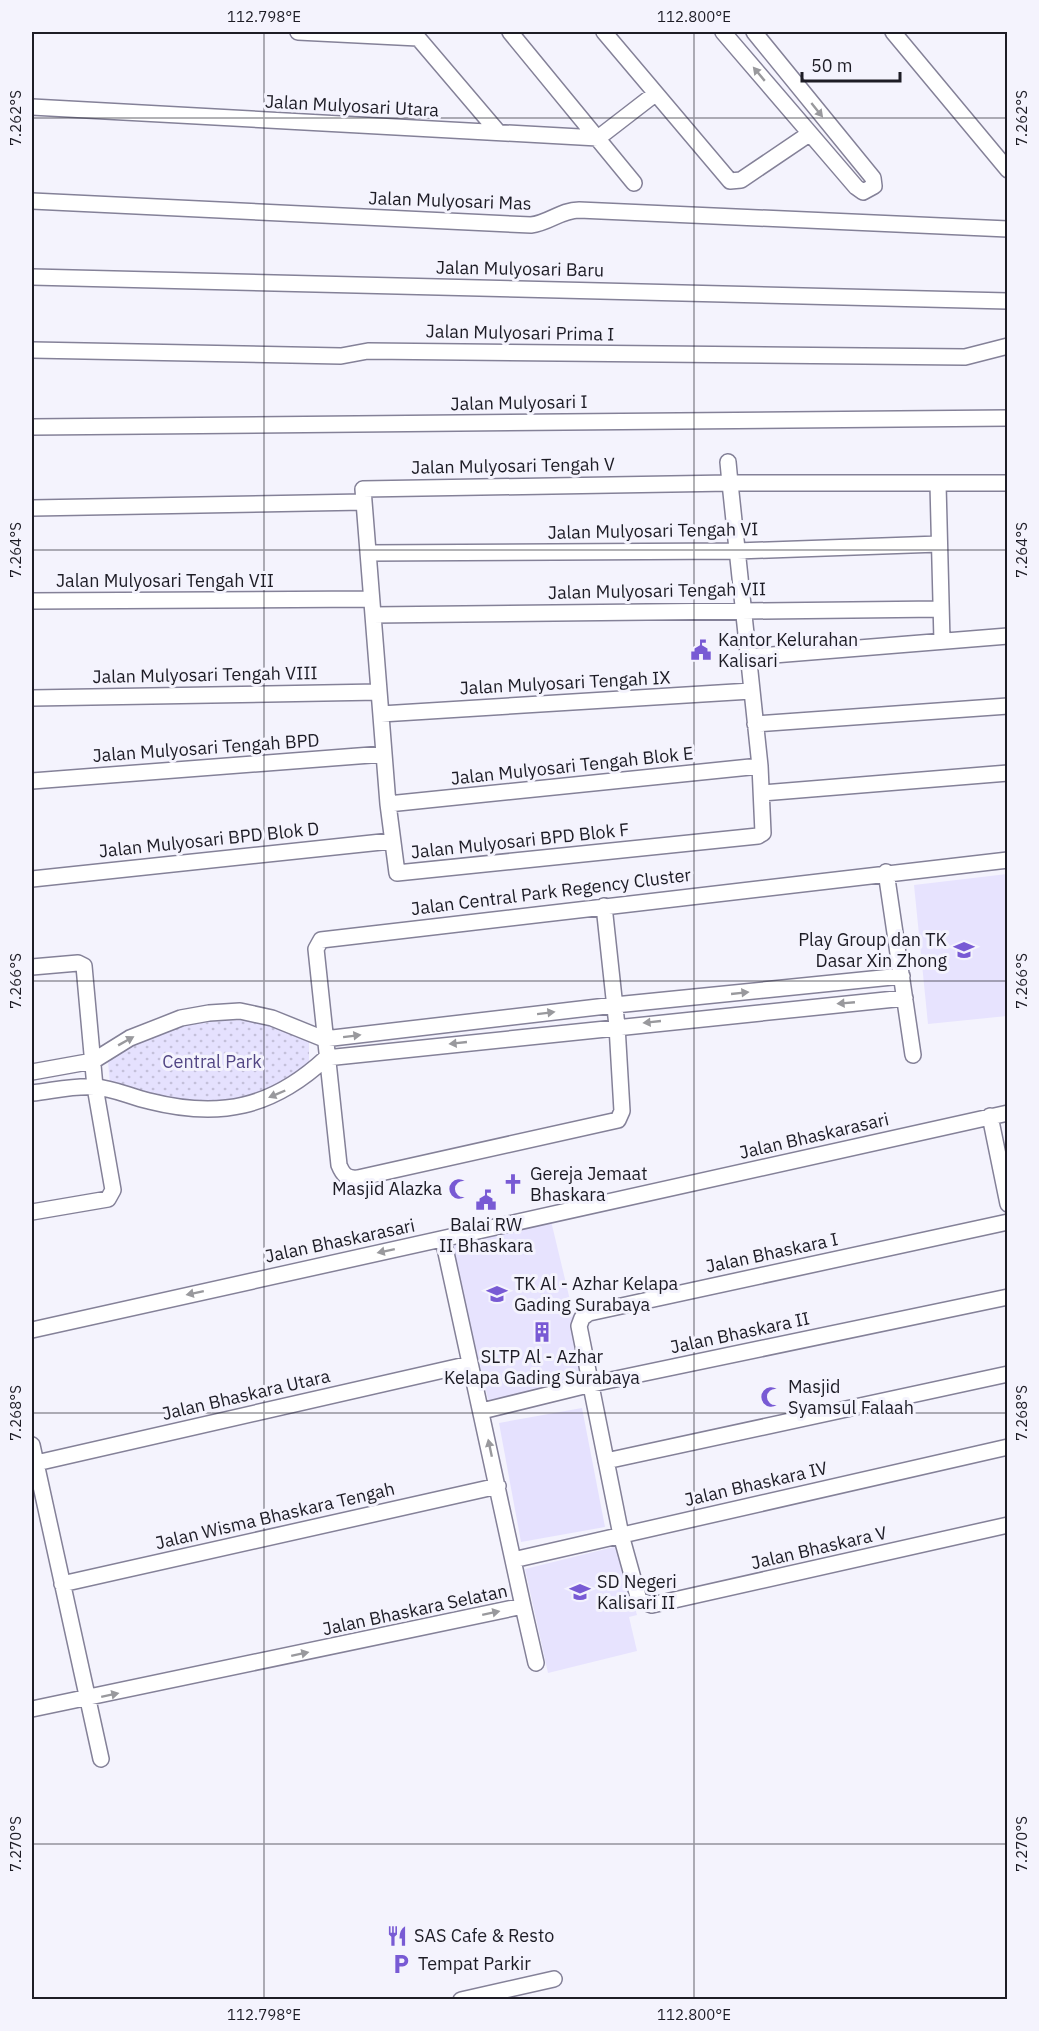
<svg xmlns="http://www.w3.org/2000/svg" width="1039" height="2031" font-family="'IBM Plex Sans',sans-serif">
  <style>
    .built { fill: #e7e3fe }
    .grass { fill: url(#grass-dots) }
    .pitch { fill: #e5e1fe }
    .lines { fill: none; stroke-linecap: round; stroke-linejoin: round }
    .minor-casing { stroke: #848198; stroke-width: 18 }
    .minor { stroke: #fff; stroke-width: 15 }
    .oneway { fill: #99999d }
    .ticks { fill: none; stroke: #1d1c25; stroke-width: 1.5; stroke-opacity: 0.45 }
    .labels { text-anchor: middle; stroke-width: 6; stroke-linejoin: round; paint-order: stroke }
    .street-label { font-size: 18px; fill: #1d1c25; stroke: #f4f3fd }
    .poi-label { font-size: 18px; fill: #1d1c25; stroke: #f4f3fd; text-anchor: start }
    .park-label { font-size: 18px; fill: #524684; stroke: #f4f3fd }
    .neatline { fill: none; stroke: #1d1c25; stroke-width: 2 }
    .ticks-label { font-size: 15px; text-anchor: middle; fill: #1d1c25 }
  </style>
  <defs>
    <pattern id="grass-dots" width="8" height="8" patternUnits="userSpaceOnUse" patternTransform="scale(1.5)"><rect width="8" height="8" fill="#e5e1fe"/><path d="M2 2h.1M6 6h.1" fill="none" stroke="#c4c0da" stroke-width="1.8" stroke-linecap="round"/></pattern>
  </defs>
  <rect width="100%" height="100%" fill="#f4f3fd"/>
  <path class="built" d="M1007,874V1016L928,1024L914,885Z
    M551,1221L589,1379L489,1403L451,1245Z
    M618,1546L637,1615L629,1617L637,1651L548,1673L525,1569Z"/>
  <path class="grass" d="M244,1020L277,1028L309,1042V1064C241,1116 185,1106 110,1083L108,1062C146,1031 196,1020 244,1020Z"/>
  <path class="pitch" d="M582,1408L605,1527L521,1542L499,1423Z"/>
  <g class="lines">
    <g class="minor-casing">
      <path id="minor" d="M298,32L418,38
        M413,32L499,133
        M510,32L634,183
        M604,32L730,181L741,180L809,134
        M723,32L856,187L863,192L874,186L873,178L754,32
        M893,32L1008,170
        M32,107L598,138L655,94
        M32,201L531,225C549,223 561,210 579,210L1008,229
        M32,277L1008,301
        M32,350L341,356L368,351L965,357L1008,346
        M32,427L1008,418
        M728,462L730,483L760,766L763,833L758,836L397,873L388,804L363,489L730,483H1008
        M938,484L942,641
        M32,508L364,502
        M368,553L737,551L939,544
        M32,601L371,599
        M373,615L941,609
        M748,657L1008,636
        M32,698L379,692
        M381,714L751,691
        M755,724L1008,706
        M32,781L384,754
        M762,793L1008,773
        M388,804L760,766
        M886,872L913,1055
        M32,879L391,841
        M604,906L617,1026L622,1111L618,1120L358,1178C347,1179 343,1175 339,1165L316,949L321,940L1008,860
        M32,967L78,963L84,966L95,1087L113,1190L108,1199L32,1212
        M32,1072L93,1061L130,1038L181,1018L209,1013L240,1011L272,1018L324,1039L615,1005L902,976
        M32,1093C52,1091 75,1085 95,1087C113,1088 131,1097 149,1101C220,1119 272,1108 326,1058L905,998
        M990,1116L1008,1204
        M1008,1222L589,1313L582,1318L579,1326L621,1535L639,1600L652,1605L1008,1525
        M32,1330L1008,1113
        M482,1411L592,1384L1008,1297
        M32,1445L101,1759
        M606,1461L1008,1374
        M32,1464L470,1364
        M513,1560L1008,1447
        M62,1584L498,1486
        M523,1606L536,1663
        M32,1709L523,1606L443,1239
        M461,2000L554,1979"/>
    </g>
    <use href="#minor" class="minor"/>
  </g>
  <defs><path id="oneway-solid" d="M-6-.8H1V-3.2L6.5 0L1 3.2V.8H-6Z" transform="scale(1.5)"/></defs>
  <g class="oneway">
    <use href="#oneway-solid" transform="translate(759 74) rotate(-130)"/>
    <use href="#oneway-solid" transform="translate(817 110) rotate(51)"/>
    <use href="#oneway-solid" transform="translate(740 993) rotate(-6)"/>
    <use href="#oneway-solid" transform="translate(846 1003) rotate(175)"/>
    <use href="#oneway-solid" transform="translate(546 1013) rotate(-7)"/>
    <use href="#oneway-solid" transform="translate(652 1022) rotate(174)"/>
    <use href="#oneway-solid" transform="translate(352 1036) rotate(-7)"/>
    <use href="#oneway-solid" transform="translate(126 1041) rotate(-29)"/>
    <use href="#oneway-solid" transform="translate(458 1043) rotate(174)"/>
    <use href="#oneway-solid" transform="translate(277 1094) rotate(157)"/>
    <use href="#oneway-solid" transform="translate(386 1251) rotate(168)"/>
    <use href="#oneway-solid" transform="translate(195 1293) rotate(168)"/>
    <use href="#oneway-solid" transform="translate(490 1448) rotate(-102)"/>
    <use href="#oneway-solid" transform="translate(491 1613) rotate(-12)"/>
    <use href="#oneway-solid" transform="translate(300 1654) rotate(-12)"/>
    <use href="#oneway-solid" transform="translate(110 1695) rotate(-12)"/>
  </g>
  <path class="ticks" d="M264,32V2000M694,32V2000M32,118H1008M32,550H1008M32,981H1008M32,1413H1008M32,1844H1008"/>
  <defs>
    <g id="civic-bare" transform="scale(1.62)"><path d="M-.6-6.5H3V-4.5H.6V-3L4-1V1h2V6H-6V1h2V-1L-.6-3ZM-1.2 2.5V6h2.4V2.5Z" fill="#785ad4" stroke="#f4f3fd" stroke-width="2.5" paint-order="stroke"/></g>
    <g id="school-bare" transform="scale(1.62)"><path d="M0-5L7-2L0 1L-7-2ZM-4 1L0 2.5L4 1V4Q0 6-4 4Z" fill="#785ad4" stroke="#f4f3fd" stroke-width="2.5" paint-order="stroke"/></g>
    <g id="church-bare" transform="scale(1.62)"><path d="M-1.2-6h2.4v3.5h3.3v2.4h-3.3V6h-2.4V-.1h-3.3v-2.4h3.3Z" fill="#785ad4" stroke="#f4f3fd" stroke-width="2.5" paint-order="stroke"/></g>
    <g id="mosque-bare" transform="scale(1.62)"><path d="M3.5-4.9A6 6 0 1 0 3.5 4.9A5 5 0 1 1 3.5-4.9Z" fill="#785ad4" stroke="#f4f3fd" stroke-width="2.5" paint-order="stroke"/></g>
    <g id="building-bare" transform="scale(1.62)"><path d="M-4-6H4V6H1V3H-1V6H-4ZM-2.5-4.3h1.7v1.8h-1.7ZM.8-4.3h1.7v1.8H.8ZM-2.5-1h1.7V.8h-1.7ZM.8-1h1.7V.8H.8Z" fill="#785ad4" stroke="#f4f3fd" stroke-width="2.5" paint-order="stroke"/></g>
    <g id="restaurant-bare" transform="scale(1.62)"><path d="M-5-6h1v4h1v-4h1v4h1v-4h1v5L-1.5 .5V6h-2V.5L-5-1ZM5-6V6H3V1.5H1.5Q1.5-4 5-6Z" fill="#785ad4" stroke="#f4f3fd" stroke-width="2.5" paint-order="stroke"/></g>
    <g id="parking-bare" transform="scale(1.62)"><path d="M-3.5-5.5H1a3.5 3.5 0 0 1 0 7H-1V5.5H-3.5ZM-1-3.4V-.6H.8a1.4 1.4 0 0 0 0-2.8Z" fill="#785ad4" stroke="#f4f3fd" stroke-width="2.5" paint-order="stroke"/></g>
  </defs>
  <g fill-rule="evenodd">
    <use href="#civic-bare" x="701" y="650"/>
    <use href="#school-bare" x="964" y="950"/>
    <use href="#church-bare" x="513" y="1184"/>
    <use href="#mosque-bare" x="459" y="1189"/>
    <use href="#civic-bare" x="486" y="1200"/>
    <use href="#school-bare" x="497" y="1294"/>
    <use href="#building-bare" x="542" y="1332"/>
    <use href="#mosque-bare" x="771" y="1397"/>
    <use href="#school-bare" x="580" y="1592"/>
    <use href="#restaurant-bare" x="397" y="1936"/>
    <use href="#parking-bare" x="401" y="1964"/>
  </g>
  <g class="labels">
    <g class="street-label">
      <text transform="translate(352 106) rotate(3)" y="6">Jalan Mulyosari Utara</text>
      <text transform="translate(450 201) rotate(2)" y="6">Jalan Mulyosari Mas</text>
      <text transform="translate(520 269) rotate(1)" y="6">Jalan Mulyosari Baru</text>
      <text transform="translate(520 333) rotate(1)" y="6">Jalan Mulyosari Prima I</text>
      <text transform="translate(519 403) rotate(-1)" y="6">Jalan Mulyosari I</text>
      <text transform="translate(513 466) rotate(-1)" y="6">Jalan Mulyosari Tengah V</text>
      <text transform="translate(653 531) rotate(-1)" y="6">Jalan Mulyosari Tengah VI</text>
      <text x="165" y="587">Jalan Mulyosari Tengah VII</text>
      <text transform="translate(657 591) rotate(-1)" y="6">Jalan Mulyosari Tengah VII</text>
      <text transform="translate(205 675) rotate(-1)" y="6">Jalan Mulyosari Tengah VIII</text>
      <text transform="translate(565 683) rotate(-3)" y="6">Jalan Mulyosari Tengah IX</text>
      <text transform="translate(206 748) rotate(-4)" y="6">Jalan Mulyosari Tengah BPD</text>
      <text transform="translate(572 766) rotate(-6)" y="6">Jalan Mulyosari Tengah Blok E</text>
      <text transform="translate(209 840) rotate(-6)" y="6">Jalan Mulyosari BPD Blok D</text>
      <text transform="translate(520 841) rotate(-6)" y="6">Jalan Mulyosari BPD Blok F</text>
      <text transform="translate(551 892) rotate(-7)" y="6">Jalan Central Park Regency Cluster</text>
      <text transform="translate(814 1136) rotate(-13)" y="6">Jalan Bhaskarasari</text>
      <text transform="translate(340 1241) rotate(-12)" y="6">Jalan Bhaskarasari</text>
      <text transform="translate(772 1253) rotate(-12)" y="6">Jalan Bhaskara I</text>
      <text transform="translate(740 1333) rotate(-12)" y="6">Jalan Bhaskara II</text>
      <text transform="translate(246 1395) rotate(-13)" y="6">Jalan Bhaskara Utara</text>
      <text transform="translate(756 1484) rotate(-13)" y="6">Jalan Bhaskara IV</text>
      <text transform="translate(275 1516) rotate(-13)" y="6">Jalan Wisma Bhaskara Tengah</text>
      <text transform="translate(819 1548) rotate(-13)" y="6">Jalan Bhaskara V</text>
      <text transform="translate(415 1610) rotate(-12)" y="6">Jalan Bhaskara Selatan</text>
    </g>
    <g class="poi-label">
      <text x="718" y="646">Kantor Kelurahan<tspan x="718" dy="21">Kalisari</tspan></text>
      <text x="947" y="946" text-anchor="end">Play Group dan TK<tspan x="947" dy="21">Dasar Xin Zhong</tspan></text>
      <text x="530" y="1180">Gereja Jemaat<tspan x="530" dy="21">Bhaskara</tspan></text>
      <text x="442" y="1195" text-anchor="end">Masjid Alazka</text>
      <text x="486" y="1231" text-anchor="middle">Balai RW<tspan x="486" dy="21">II Bhaskara</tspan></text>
      <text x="514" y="1290">TK Al - Azhar Kelapa<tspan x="514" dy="21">Gading Surabaya</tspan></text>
      <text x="542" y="1363" text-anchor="middle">SLTP Al - Azhar<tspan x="542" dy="21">Kelapa Gading Surabaya</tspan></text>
      <text x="788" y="1393">Masjid<tspan x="788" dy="21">Syamsul Falaah</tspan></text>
      <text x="597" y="1588">SD Negeri<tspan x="597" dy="21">Kalisari II</tspan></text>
      <text x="414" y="1942">SAS Cafe &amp; Resto</text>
      <text x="418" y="1970">Tempat Parkir</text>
    </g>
    <g class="park-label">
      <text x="212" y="1068">Central Park</text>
    </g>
  </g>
  <rect width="1039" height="2031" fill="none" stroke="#f4f3fd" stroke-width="66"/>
  <path d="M802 72v9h98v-9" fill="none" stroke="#1d1c25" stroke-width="3"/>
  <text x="811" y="72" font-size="18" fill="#1d1c25" stroke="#f4f3fd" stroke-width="4.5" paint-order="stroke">50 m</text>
  <rect x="33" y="33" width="973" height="1965" class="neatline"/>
  <g class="ticks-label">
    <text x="264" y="22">112.798°E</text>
    <text x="694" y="22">112.800°E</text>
    <text transform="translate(16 118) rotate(-90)" y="5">7.262°S</text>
    <text transform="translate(1022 118) rotate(-90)" y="5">7.262°S</text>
    <text transform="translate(16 550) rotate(-90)" y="5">7.264°S</text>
    <text transform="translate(1022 550) rotate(-90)" y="5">7.264°S</text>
    <text transform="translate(16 981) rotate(-90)" y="5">7.266°S</text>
    <text transform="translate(1022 981) rotate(-90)" y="5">7.266°S</text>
    <text transform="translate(16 1413) rotate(-90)" y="5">7.268°S</text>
    <text transform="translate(1022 1413) rotate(-90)" y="5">7.268°S</text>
    <text transform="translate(16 1844) rotate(-90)" y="5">7.270°S</text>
    <text transform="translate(1022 1844) rotate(-90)" y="5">7.270°S</text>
    <text x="264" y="2020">112.798°E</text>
    <text x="694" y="2020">112.800°E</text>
  </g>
</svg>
